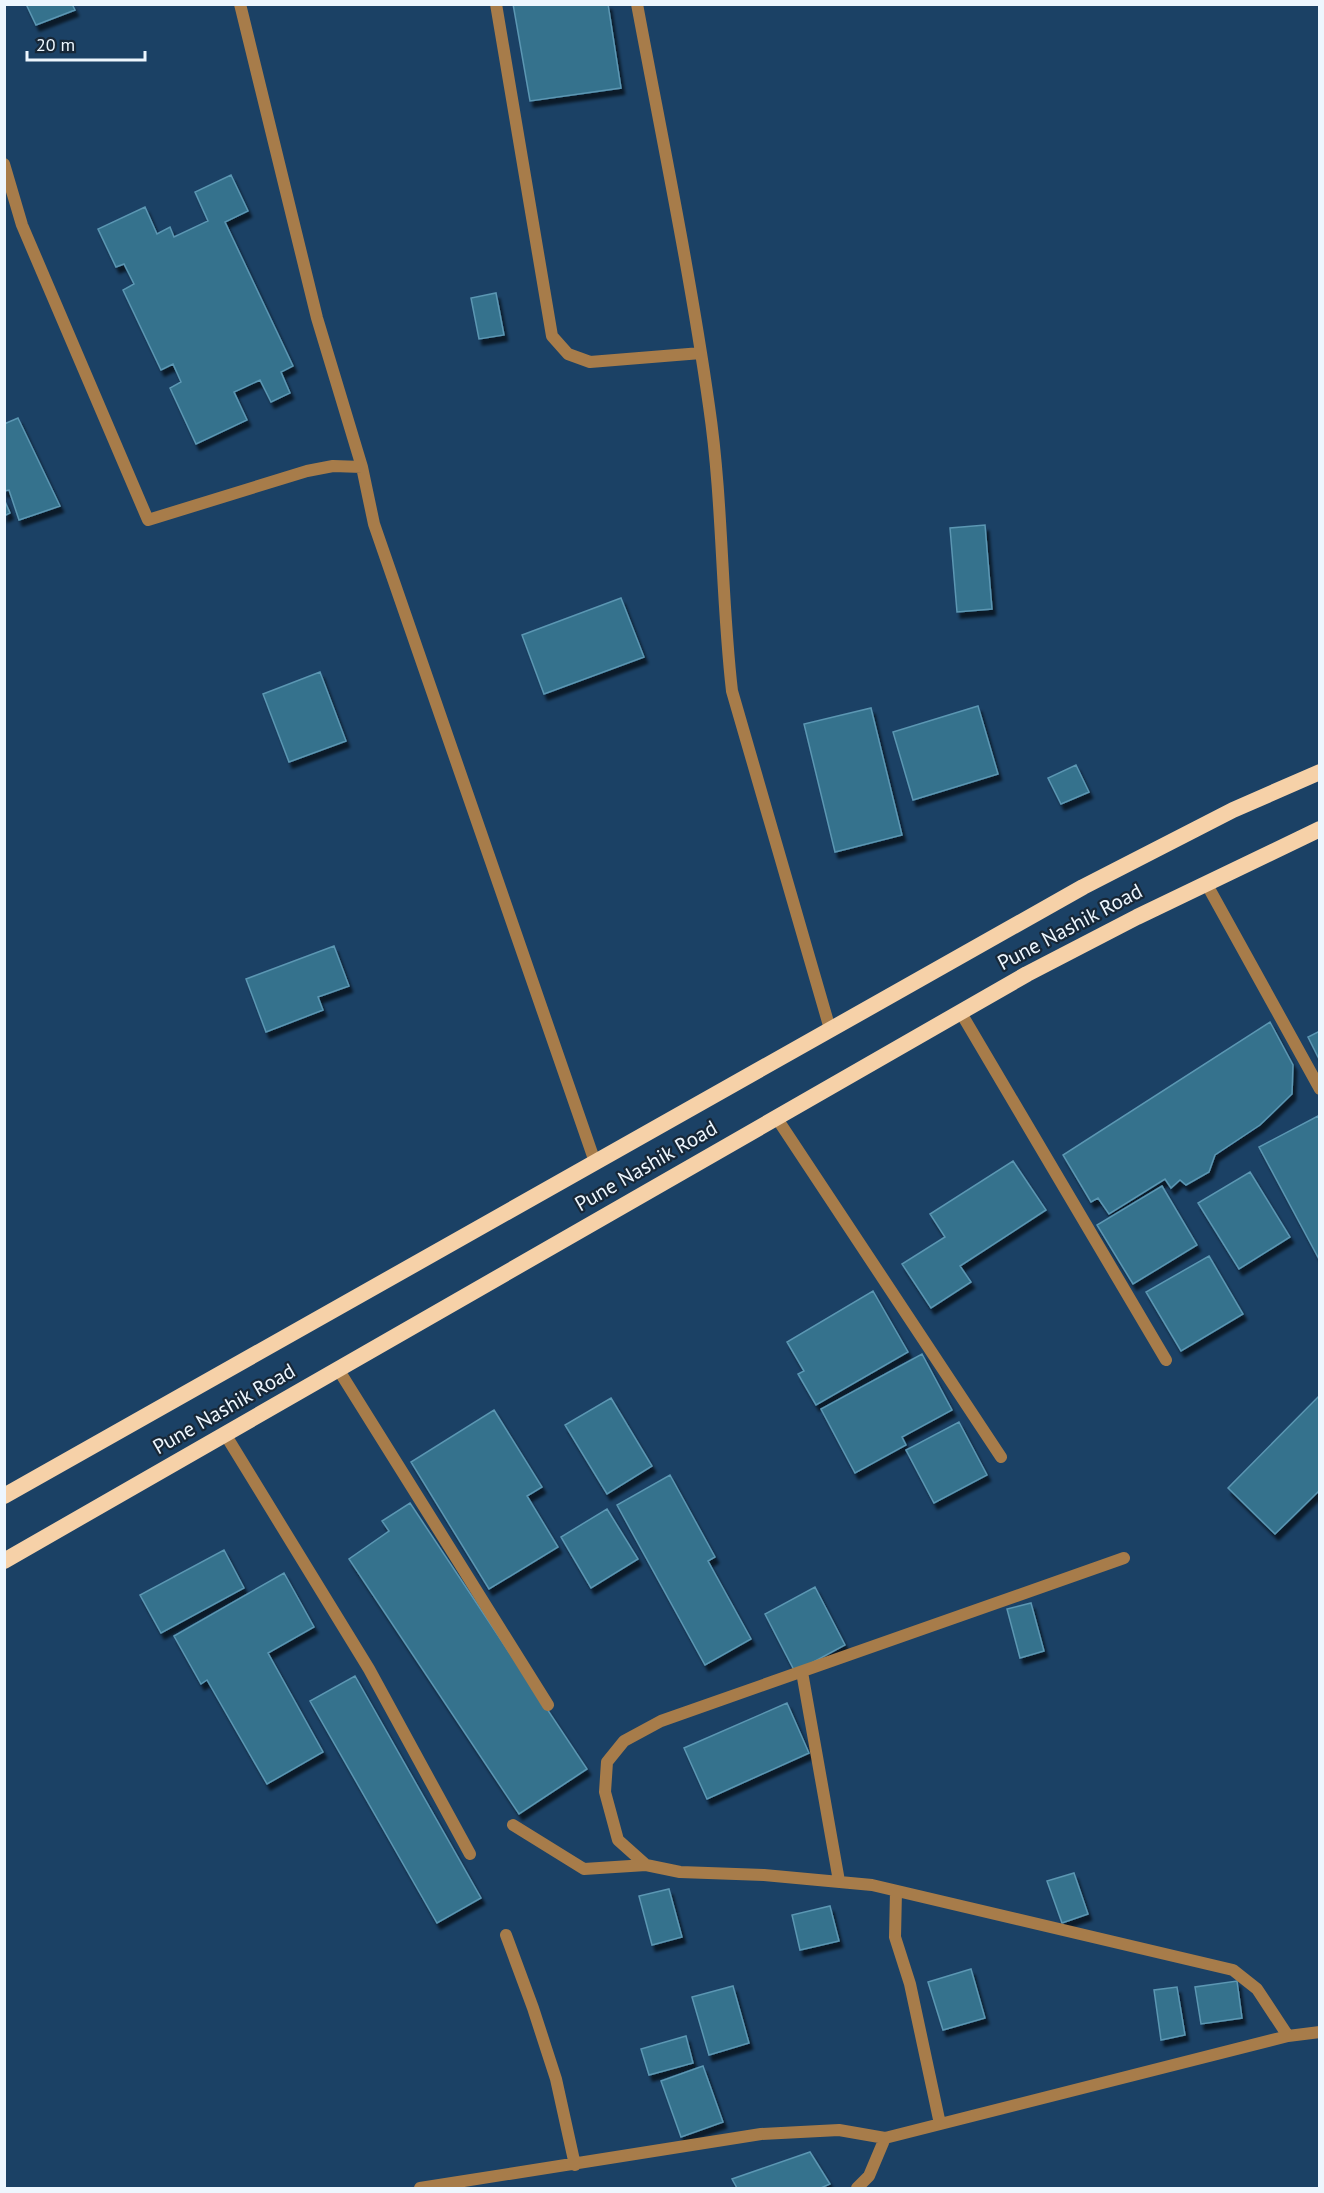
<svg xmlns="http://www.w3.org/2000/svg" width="1324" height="2193" font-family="'PT Sans',sans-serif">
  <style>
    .building { fill: #36728d; stroke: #5b97b3; stroke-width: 1.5; filter: url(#shadow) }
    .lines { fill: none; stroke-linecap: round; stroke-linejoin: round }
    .service { stroke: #a77c4a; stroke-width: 12 }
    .minor { stroke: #a77c4a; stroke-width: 12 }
    .trunk { stroke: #f6d1a8; stroke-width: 16 }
    .labels { text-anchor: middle; stroke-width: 4.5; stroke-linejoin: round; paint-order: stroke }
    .street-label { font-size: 21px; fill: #edf6fe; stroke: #172737 }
  </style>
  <defs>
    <filter id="shadow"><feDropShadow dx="3.5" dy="6" stdDeviation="1.5" flood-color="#0009"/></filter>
  </defs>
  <rect width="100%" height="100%" fill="#1b4165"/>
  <path class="building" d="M26,4H72L75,10L36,25Z
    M513,4H608L621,88L530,101Z
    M231,175L248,211L225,222L293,366L281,372L290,393L271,402L260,380L234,392L247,420L196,444L170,388L181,382L173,364L161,370L123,290L134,284L124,264L116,267L98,229L145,207L157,234L170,227L174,237L208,221L195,192Z
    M496,293L504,335L479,339L471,298Z
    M18,418L60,506L19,520L9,490L4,491V424Z
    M4,499L10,513L4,516Z
    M985,525L992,609L957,612L950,528Z
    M621,598L644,657L544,694L522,635Z
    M320,672L346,741L289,762L263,694Z
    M978,706L998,774L913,800L893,732Z
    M871,708L902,835L835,852L804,724Z
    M1076,765L1089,792L1061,804L1048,778Z
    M334,946L349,986L318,997L323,1010L266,1032L246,979Z
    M1270,1022L1293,1065L1292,1094L1260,1125L1215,1155L1209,1172L1186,1185L1180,1180L1171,1188L1165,1179L1109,1214L1098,1198L1091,1202L1063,1155Z
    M1320,1031V1061L1308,1037Z
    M1318,1116L1320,1119V1261L1259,1147Z
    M1013,1161L1046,1210L960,1266L971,1282L931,1308L902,1264L945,1237L930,1214Z
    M1250,1172L1290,1237L1239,1269L1198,1203Z
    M1162,1186L1197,1245L1133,1284L1097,1225Z
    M1209,1256L1243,1314L1181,1351L1146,1292Z
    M873,1291L908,1352L816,1405L798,1374L804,1371L787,1342Z
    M922,1354L952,1410L902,1437L906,1445L855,1473L821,1409Z
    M1320,1395V1490L1275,1534L1228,1488Z
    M611,1398L652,1466L607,1494L565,1425Z
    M494,1410L542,1487L527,1496L558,1547L489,1589L411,1462Z
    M959,1422L987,1475L934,1503L906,1450Z
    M670,1475L715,1557L708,1561L751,1639L705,1665L617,1505Z
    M410,1503L587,1769L519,1814L349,1559L389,1531L382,1521Z
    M607,1509L638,1559L591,1588L561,1537Z
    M224,1550L244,1588L161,1633L140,1595Z
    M284,1573L314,1627L268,1653L323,1752L267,1784L207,1680L201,1684L174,1636Z
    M815,1587L845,1645L795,1672L765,1614Z
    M1031,1603L1044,1651L1020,1658L1007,1609Z
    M355,1676L481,1898L437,1923L310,1701Z
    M787,1703L809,1753L707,1799L684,1748Z
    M1074,1873L1088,1914L1062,1923L1047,1881Z
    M669,1889L682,1937L652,1945L639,1896Z
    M830,1906L839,1941L800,1950L792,1915Z
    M971,1969L985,2018L943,2030L928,1982Z
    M1237,1981L1242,2018L1201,2024L1195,1987Z
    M733,1986L749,2043L709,2055L692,1997Z
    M1177,1987L1185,2035L1161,2040L1154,1990Z
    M686,2036L693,2063L649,2075L641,2049Z
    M703,2066L723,2122L681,2137L661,2081Z
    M810,2152L830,2184L821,2188H737L732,2179Z"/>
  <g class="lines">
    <path class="service" d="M240,4L317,318L362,467L374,524L595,1162
      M4,164L22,225L148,520L307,471L333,466L362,467"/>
    <path class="minor" d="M496,4L552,336L568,354L590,362L701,353
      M637,4C662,138 690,272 709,406C723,501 721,596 732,691L830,1029
      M1206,883L1320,1089
      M961,1013L1166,1360
      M776,1117L1001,1457
      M338,1369L548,1705
      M225,1434L369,1669L470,1854
      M1124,1558L661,1721L624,1741L607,1762L605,1792L618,1840L646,1865L680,1872L764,1875L872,1885L1233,1970L1257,1989L1288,2036
      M802,1672L839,1881
      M513,1825L584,1869L646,1865
      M896,1891L895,1937L910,1984L940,2124
      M506,1935L533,2008L556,2079L575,2165
      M420,2188L761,2134L839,2130L885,2138L1288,2036L1320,2032
      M857,2188L869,2176L885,2138"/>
    <path class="trunk" d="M4,1496L1083,887L1233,810L1320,772
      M4,1561L1027,974L1137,917L1320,829"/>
  </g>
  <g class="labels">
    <g class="street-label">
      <text transform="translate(1070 927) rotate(-28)" y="7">Pune Nashik Road</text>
      <text transform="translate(646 1166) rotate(-30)" y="7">Pune Nashik Road</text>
      <text transform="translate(224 1409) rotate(-30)" y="7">Pune Nashik Road</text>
    </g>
  </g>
  <rect width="1324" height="2193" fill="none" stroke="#edf6fe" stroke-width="12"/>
  <path d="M27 51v9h118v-9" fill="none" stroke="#edf6fe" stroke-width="3"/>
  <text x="36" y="51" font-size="18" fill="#edf6fe" stroke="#172737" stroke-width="4.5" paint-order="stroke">20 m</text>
</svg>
